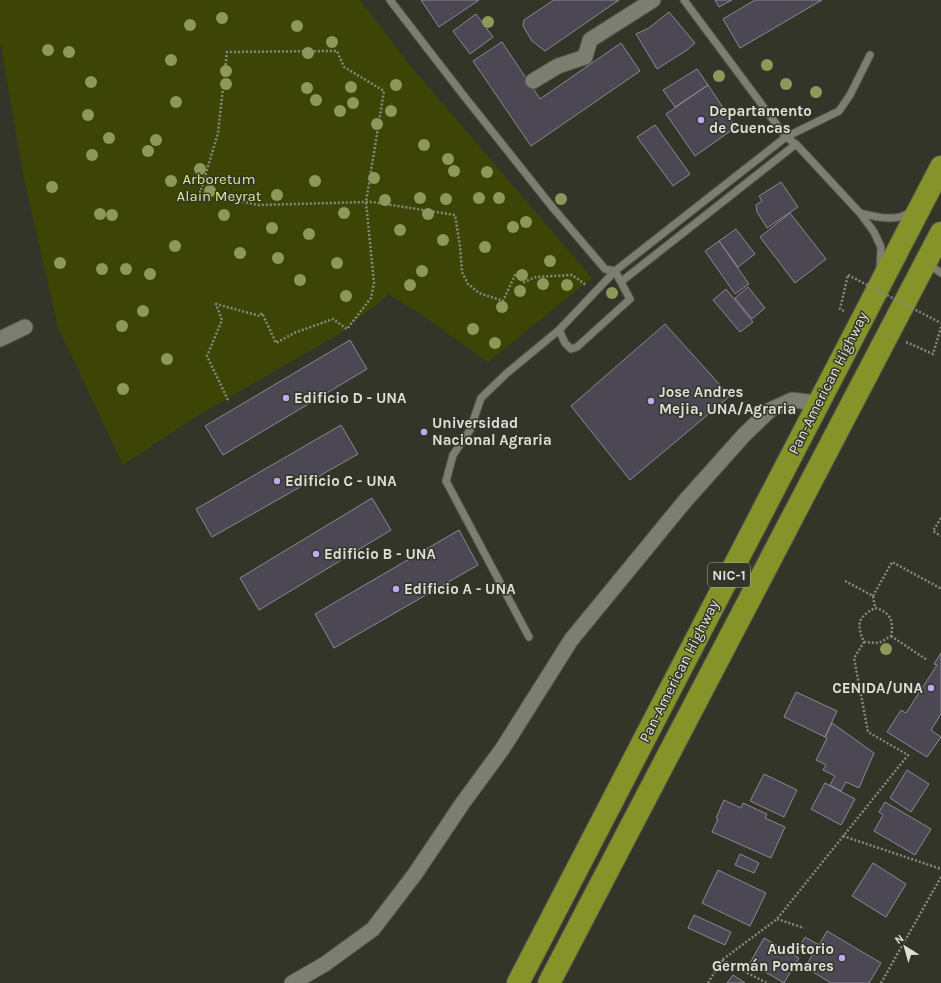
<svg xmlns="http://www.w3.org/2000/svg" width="941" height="983" font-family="Karla,sans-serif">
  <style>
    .green { fill: #3d4506 }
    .building { fill: #4b4854; stroke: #8b8795 }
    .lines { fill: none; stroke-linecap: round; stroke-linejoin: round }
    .lane-casing { stroke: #515449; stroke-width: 9 }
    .street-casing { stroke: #515449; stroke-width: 17 }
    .highway-casing { stroke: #515449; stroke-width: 24 }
    .path { stroke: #87887f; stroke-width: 2.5; stroke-dasharray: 2 2; stroke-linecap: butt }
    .lane { stroke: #7b7e70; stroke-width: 7 }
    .street { stroke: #7b7e70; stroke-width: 15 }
    .highway { stroke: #859328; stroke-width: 22 }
    .path-bridge { stroke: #87887f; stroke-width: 2.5; stroke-dasharray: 2 2; stroke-linecap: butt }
    .tree { fill: #8e985a }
    .poi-dot { fill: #c0a8f4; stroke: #333529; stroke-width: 1.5 }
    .labels { text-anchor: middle; stroke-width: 3; stroke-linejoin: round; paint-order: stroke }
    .shield { fill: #333529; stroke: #abada4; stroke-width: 1 }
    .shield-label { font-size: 14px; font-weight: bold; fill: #dfe0d9 }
    .poi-label { font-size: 15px; font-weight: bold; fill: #dfe0d9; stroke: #333529; text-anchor: start }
    .park-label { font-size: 15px; fill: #d8e982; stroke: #333529 }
    .street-label { font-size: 15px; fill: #dfe0d9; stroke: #333529 }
  </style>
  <rect width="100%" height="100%" fill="#333529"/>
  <path class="green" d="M0,0H360L408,63L592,278L488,362L425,317L389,294L339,334L200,414L123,465L58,327L23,174L0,40Z"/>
  <path class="building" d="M421,0H479L439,27Z
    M554,0H619L545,51L532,41L523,26L524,20Z
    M715,0H732L719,7Z
    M755,0H822L740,48L723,19Z
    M669,12L695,43L687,50L657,69L636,34L649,28Z
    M476,14L493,37L470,54L453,31Z
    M502,42L540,99L621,43L640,71L531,146L473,61Z
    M697,69L708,85L675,107L663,90Z
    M708,85L736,127L695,156L666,114Z
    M655,125L690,174L673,186L637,137Z
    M781,182L798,207L767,228L757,212L756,205L762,201L759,196Z
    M790,213L826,259L795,283L760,237Z
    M736,229L755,254L738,267L719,241Z
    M719,241L749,284L735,294L705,251Z
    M748,287L765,308L752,319L735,298Z
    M726,289L753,322L740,332L713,300Z
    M665,324L730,396L630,480L571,406Z
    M350,340L367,369L223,455L205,426Z
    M341,425L358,454L212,537L196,509Z
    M372,498L391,530L259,610L240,578Z
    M459,530L478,565L334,648L315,614Z
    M941,653V714L931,730L941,737L927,757L887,732L901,710L906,713L937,665L934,664Z
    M796,692L837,711L825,737L784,717Z
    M832,723L874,753L859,788L846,782L841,791L830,785L835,776L823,770L826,765L816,760L827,738L825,737Z
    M907,770L929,784L911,812L890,798Z
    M764,774L797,790L784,817L750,801Z
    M825,783L855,799L841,825L811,809Z
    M724,800L741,808L743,803L767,814L765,818L785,827L771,858L712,832L718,819L716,818Z
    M885,802L931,829L915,855L874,831L883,815L879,812Z
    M740,854L759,863L754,873L735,865Z
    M873,863L906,884L886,917L852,896Z
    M718,870L766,893L750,926L702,903Z
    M694,915L731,932L725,945L688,928Z
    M827,931L881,963L869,983H831L805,967L813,954L800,946L805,937L819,945Z
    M764,938L799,958L784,983L750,963Z
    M733,975L745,983H727Z"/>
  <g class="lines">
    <g class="lane-casing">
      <path id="lane" d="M390,0L464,96L553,208L605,269L615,271
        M684,0L786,137L796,144L860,213L874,232L881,247L880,268
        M860,213C876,217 898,223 911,211
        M927,263L941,273
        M615,271L630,299L577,347L571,349L565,343L559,330L615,271L786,137L839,111L850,95L870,55
        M622,281L796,144
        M529,637L446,481L453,455L470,430L481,398L507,373L559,330"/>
    </g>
    <g class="street-casing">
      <path id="street" d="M533,81L558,66L585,57L590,40L653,0
        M0,339L25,327
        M292,983L325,964L373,929L415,874L462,804L503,748L571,640L685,501L744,435L770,410L792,400L817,403"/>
    </g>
    <g class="highway-casing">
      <path id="highway" d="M518,983L941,167
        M549,983L941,233"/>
    </g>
    <path class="path" d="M844,311L840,309L848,275
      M906,342L933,354L941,327
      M228,400L207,356L222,320L216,304L260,316L262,313L276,343L294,333L333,319L347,329L371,298L374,283L366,202L384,91L344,67L337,51L227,52L218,133L200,193L259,205L366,202H372L455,215L460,246L462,272L468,284L479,293L503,301L515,275L524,282L536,277L572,275L586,285
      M941,518L933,531L941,536
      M845,581L873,596L875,608
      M873,596L892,562L940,588L941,587
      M875,608C891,612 894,622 891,636L879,643L864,642C856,624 858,617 875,608Z
      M891,636L927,660
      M843,836L941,869
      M777,919L804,928
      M722,960L767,983
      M708,983L722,960L777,919L908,755L868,732L854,658L864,642
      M881,983L941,877"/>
    <use href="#lane" class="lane"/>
    <use href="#street" class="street"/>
    <use href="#highway" class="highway"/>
    <path class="path-bridge" d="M848,275L941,323"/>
  </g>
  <g class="tree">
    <circle cx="222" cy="18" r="6"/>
    <circle cx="488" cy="22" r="6"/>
    <circle cx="190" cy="25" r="6"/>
    <circle cx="297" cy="26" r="6"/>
    <circle cx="332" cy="42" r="6"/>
    <circle cx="48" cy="50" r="6"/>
    <circle cx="69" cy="52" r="6"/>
    <circle cx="308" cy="53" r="6"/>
    <circle cx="171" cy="60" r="6"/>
    <circle cx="767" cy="65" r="6"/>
    <circle cx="226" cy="71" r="6"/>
    <circle cx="719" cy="76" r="6"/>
    <circle cx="91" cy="82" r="6"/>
    <circle cx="226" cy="84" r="6"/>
    <circle cx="786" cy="84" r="6"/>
    <circle cx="396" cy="85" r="6"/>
    <circle cx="351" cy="87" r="6"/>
    <circle cx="307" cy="88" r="6"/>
    <circle cx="816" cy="92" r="6"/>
    <circle cx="316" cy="100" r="6"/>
    <circle cx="176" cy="102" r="6"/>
    <circle cx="353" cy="103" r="6"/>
    <circle cx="340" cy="111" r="6"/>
    <circle cx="391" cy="111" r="6"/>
    <circle cx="88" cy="115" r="6"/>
    <circle cx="377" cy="124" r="6"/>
    <circle cx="109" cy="138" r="6"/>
    <circle cx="156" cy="140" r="6"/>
    <circle cx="424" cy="145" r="6"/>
    <circle cx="148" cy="151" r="6"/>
    <circle cx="92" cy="155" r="6"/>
    <circle cx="448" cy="159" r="6"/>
    <circle cx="200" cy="169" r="6"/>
    <circle cx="454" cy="171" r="6"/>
    <circle cx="487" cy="172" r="6"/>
    <circle cx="374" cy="178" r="6"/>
    <circle cx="171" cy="181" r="6"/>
    <circle cx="315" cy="181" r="6"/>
    <circle cx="52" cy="187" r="6"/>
    <circle cx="210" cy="191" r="6"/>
    <circle cx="277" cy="195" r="6"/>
    <circle cx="420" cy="198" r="6"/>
    <circle cx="479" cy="198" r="6"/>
    <circle cx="499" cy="198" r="6"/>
    <circle cx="446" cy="199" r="6"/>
    <circle cx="561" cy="199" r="6"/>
    <circle cx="385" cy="200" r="6"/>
    <circle cx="344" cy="213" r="6"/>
    <circle cx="100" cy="214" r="6"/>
    <circle cx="428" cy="214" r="6"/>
    <circle cx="112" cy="215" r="6"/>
    <circle cx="224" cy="215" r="6"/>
    <circle cx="526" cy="222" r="6"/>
    <circle cx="513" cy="227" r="6"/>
    <circle cx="272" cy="228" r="6"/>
    <circle cx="400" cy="230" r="6"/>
    <circle cx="309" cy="234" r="6"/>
    <circle cx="443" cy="240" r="6"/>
    <circle cx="175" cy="246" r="6"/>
    <circle cx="485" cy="247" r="6"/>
    <circle cx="240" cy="253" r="6"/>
    <circle cx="278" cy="258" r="6"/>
    <circle cx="550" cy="261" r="6"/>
    <circle cx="60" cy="263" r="6"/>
    <circle cx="337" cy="263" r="6"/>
    <circle cx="102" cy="269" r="6"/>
    <circle cx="126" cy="269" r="6"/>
    <circle cx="422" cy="271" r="6"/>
    <circle cx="150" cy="274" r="6"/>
    <circle cx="522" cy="275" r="6"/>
    <circle cx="300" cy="280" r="6"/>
    <circle cx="543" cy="284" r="6"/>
    <circle cx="410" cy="285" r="6"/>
    <circle cx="567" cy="285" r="6"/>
    <circle cx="520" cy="291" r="6"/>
    <circle cx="612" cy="293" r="6"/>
    <circle cx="346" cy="296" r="6"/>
    <circle cx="502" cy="307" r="6"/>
    <circle cx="143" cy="311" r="6"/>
    <circle cx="122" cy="326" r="6"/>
    <circle cx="473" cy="329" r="6"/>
    <circle cx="495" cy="343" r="6"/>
    <circle cx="167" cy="359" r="6"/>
    <circle cx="123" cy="389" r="6"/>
    <circle cx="886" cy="649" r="6"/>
  </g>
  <g class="poi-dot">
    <circle cx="701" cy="120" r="4"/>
    <circle cx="286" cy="398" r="4"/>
    <circle cx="651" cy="401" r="4"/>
    <circle cx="424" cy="432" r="4"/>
    <circle cx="277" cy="481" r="4"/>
    <circle cx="316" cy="554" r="4"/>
    <circle cx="396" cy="589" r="4"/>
    <circle cx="931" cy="688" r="4"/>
    <circle cx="842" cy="958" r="4"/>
  </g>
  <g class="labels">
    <rect class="shield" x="708" y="563" width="42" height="24" rx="3"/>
    <g class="shield-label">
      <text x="729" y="580">NIC-1</text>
    </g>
    <g class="poi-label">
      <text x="709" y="116">Departamento<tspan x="709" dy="17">de Cuencas</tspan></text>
      <text x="659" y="397">Jose Andres<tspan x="659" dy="17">Mejia, UNA/Agraria</tspan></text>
      <text x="294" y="403">Edificio D - UNA</text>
      <text x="432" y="428">Universidad<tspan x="432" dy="17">Nacional Agraria</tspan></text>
      <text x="285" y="486">Edificio C - UNA</text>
      <text x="324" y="559">Edificio B - UNA</text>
      <text x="404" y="594">Edificio A - UNA</text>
      <text x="923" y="693" text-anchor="end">CENIDA/UNA</text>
      <text x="834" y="954" text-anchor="end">Auditorio<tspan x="834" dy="17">Germán Pomares</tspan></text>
    </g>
    <g class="park-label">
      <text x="219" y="184">Arboretum<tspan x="219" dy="17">Alain Meyrat</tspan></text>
    </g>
    <g class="street-label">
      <text transform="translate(828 383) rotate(-63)" y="5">Pan-American Highway</text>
      <text transform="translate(679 671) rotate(-63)" y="5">Pan-American Highway</text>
    </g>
  </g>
  <g transform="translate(905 947) rotate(323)" stroke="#333529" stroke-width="3" paint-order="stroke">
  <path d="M0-3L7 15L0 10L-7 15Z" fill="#dfe0d9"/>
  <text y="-6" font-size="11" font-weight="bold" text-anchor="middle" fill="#dfe0d9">N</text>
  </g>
</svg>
